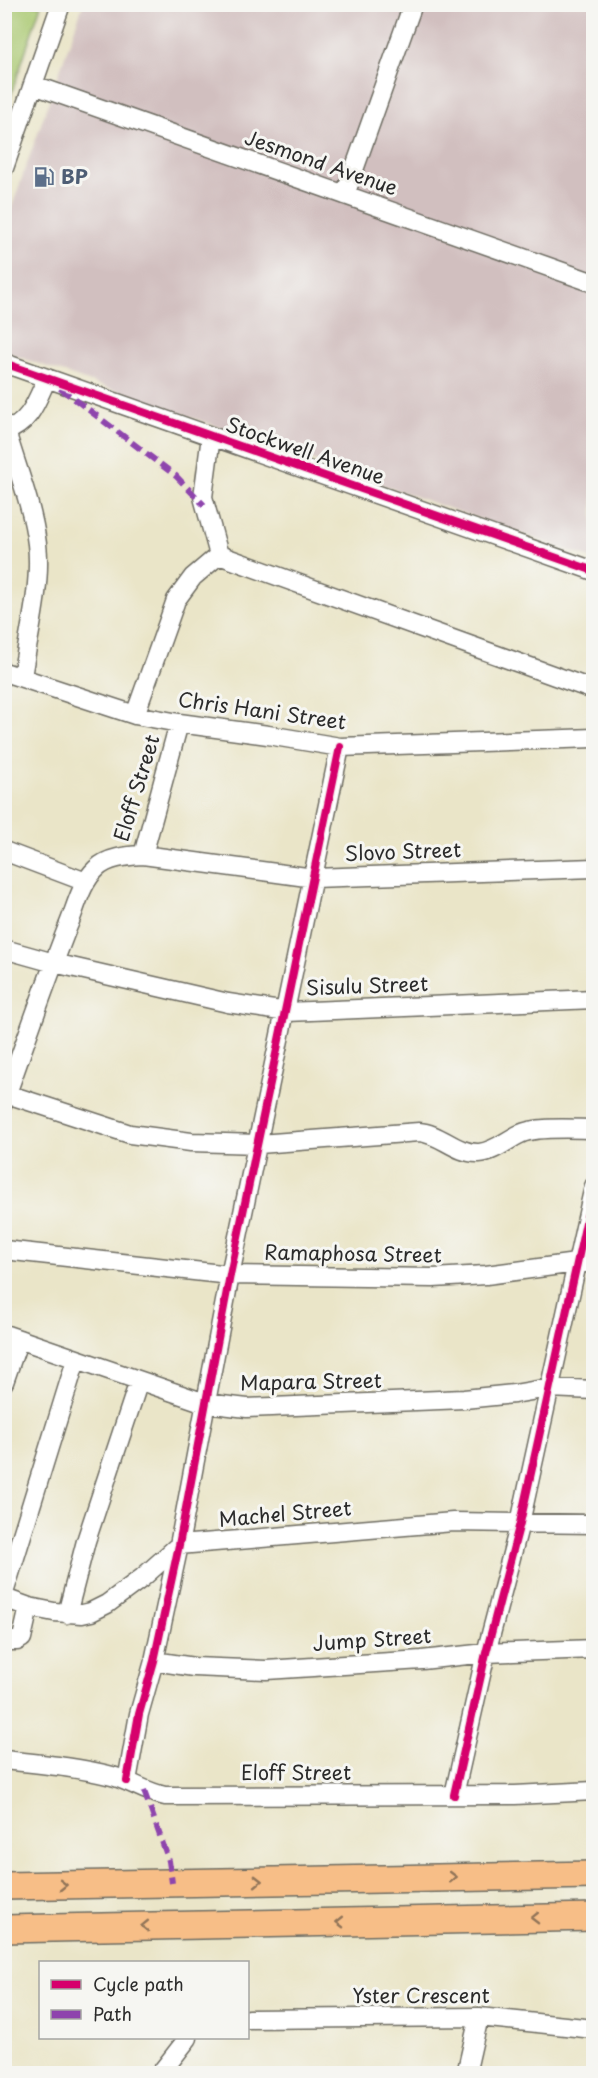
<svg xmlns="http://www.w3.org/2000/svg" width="598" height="2078" font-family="'Playpen Sans',sans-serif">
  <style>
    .industrial { fill: #d1bfbf }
    .green { fill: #a9c870; stroke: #6a7a4e; stroke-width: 1.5 }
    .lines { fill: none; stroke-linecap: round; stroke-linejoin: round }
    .minor-casing { stroke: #6e6c62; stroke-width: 21 }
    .highway-casing { stroke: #6e6c62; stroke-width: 30 }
    .minor { stroke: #fff; stroke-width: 18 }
    .highway { stroke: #f7be87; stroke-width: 27 }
    .quiet { stroke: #8e44ad; stroke-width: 6; stroke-dasharray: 12 6; stroke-linecap: butt }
    .cycleway-casing { stroke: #f6f6f2; stroke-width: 11 }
    .cycleway { stroke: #d6006c; stroke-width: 8 }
    .oneway { stroke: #917459 }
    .labels { text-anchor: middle; stroke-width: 6; stroke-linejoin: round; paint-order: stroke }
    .street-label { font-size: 20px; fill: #2b2b2b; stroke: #f6f6f2 }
    .service-label { font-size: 20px; font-weight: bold; fill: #4e5e75; stroke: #f6f6f2; text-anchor: start }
  </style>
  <rect width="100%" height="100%" fill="#f6f6f2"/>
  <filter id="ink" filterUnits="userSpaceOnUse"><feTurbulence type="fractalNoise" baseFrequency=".0167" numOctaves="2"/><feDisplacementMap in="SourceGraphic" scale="12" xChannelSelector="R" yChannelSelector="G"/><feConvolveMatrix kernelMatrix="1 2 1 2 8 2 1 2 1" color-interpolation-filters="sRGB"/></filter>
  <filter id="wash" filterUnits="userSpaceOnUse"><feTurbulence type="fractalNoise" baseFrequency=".008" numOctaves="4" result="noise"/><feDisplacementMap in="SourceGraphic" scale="24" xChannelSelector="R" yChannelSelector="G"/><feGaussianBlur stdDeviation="1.35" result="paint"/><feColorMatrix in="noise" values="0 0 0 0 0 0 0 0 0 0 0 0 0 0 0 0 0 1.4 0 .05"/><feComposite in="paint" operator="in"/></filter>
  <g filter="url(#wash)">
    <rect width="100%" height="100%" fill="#eae5c8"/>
    <path class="industrial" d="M83,5H593V559L5,352V226Z"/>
    <path class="green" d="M5,4L41,5L5,113L4,5Z"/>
  </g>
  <g filter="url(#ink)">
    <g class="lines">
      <g class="minor-casing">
        <path id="minor" d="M34,85L594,283
          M4,168L61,4
          M345,195L413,4
          M4,363L594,571
          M4,424C15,464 32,503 37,544C42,584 28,637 22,677
          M4,432C30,424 37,400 47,378
          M219,555L594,690
          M4,672L135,715L179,723L268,735L340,747L594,738
          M135,715L176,600L193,577L219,555L203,497L211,436
          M4,851L86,882
          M143,855L314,878L594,868
          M4,949L54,963L228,1003L287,1012L594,999
          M4,1093L130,1134L191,1142L259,1144L419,1132C440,1133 456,1154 479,1153C494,1152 507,1140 520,1134C536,1126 575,1129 594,1129
          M4,1102C25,1043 45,984 68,926C76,907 81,883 96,869C108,857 128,856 143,855L179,723
          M4,1250L230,1275L433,1278L486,1275L576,1263H594
          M4,1334L205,1403L247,1408L464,1399L514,1394L549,1388L594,1390
          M4,1382L19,1339
          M4,1593L76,1360
          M4,1598L29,1607L54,1612L82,1614L91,1612L107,1604L142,1578L179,1545L453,1522L594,1524
          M67,1614L86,1541L139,1381
          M4,1641H17L22,1638L29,1607
          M154,1661L194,1667L266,1670L422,1660L486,1653L594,1649
          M4,1760C40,1764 77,1767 112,1776C131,1781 145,1792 165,1796L515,1795L594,1791
          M127,1781L139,1714L154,1661L179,1545L230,1275L340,747
          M454,1795L486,1653L520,1523L594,1186
          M248,2019L479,2017L594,2029
          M160,2074L188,2038
          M466,2074L479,2017"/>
      </g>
      <g class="highway-casing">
        <path id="highway" d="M4,1886L594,1875
          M4,1929L594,1917"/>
      </g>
      <use href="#minor" class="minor"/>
      <use href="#highway" class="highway"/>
      <path class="quiet" d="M60,388L176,476L204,505
        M144,1791L169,1861L172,1883"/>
      <g class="cycleway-casing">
        <path id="cycleway" d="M4,363L594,571
          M127,1781L139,1714L154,1661L179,1545L230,1275L340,747
          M454,1795L486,1653L520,1523L594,1186"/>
      </g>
      <use href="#cycleway" class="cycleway"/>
    </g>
    <defs><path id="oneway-chevron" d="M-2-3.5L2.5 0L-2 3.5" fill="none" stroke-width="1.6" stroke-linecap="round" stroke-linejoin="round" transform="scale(1.5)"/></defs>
    <g class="oneway">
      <use href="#oneway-chevron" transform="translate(453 1877) rotate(-1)"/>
      <use href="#oneway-chevron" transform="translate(258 1881) rotate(-1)"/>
      <use href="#oneway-chevron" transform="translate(63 1885) rotate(-1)"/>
      <use href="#oneway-chevron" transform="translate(535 1918) rotate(179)"/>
      <use href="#oneway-chevron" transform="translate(340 1922) rotate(179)"/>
      <use href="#oneway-chevron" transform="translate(145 1926) rotate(179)"/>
    </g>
  </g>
  <defs>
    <g id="fuel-bare" transform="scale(1.62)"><path d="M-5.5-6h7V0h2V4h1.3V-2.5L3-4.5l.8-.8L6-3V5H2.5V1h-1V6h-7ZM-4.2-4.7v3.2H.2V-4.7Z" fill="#5c6f8a" stroke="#f6f6f2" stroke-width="2.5" paint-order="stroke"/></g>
  </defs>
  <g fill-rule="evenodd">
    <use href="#fuel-bare" x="44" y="177"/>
  </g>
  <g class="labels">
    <g class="street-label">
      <text transform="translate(321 163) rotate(19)" y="7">Jesmond Avenue</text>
      <text transform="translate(305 451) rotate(19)" y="7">Stockwell Avenue</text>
      <text transform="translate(262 711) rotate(8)" y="7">Chris Hani Street</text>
      <text transform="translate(137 788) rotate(-73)" y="7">Eloff Street</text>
      <text transform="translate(403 852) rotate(-2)" y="7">Slovo Street</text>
      <text transform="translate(367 986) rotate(-2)" y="7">Sisulu Street</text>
      <text transform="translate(353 1254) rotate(1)" y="7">Ramaphosa Street</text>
      <text transform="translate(311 1382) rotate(-1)" y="7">Mapara Street</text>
      <text transform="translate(285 1514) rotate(-5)" y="7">Machel Street</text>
      <text transform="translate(372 1640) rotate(-4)" y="7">Jump Street</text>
      <text x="296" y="1780">Eloff Street</text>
      <text x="421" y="2003">Yster Crescent</text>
    </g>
    <g class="service-label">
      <text x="61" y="184">BP</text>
    </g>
  </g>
  <rect width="598" height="2078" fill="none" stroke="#f6f6f2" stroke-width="24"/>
  <rect x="39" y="1961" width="210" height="78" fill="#f6f6f2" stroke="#a5a5a2" stroke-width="1.5"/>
  <rect x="51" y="1980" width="30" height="9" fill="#d6006c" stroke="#a5a5a2" stroke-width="1.5"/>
  <text x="93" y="1991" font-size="18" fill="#2b2b2b">Cycle path</text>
  <rect x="51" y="2010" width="30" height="9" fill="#8e44ad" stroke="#a5a5a2" stroke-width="1.5"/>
  <text x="93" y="2021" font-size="18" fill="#2b2b2b">Path</text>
</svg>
